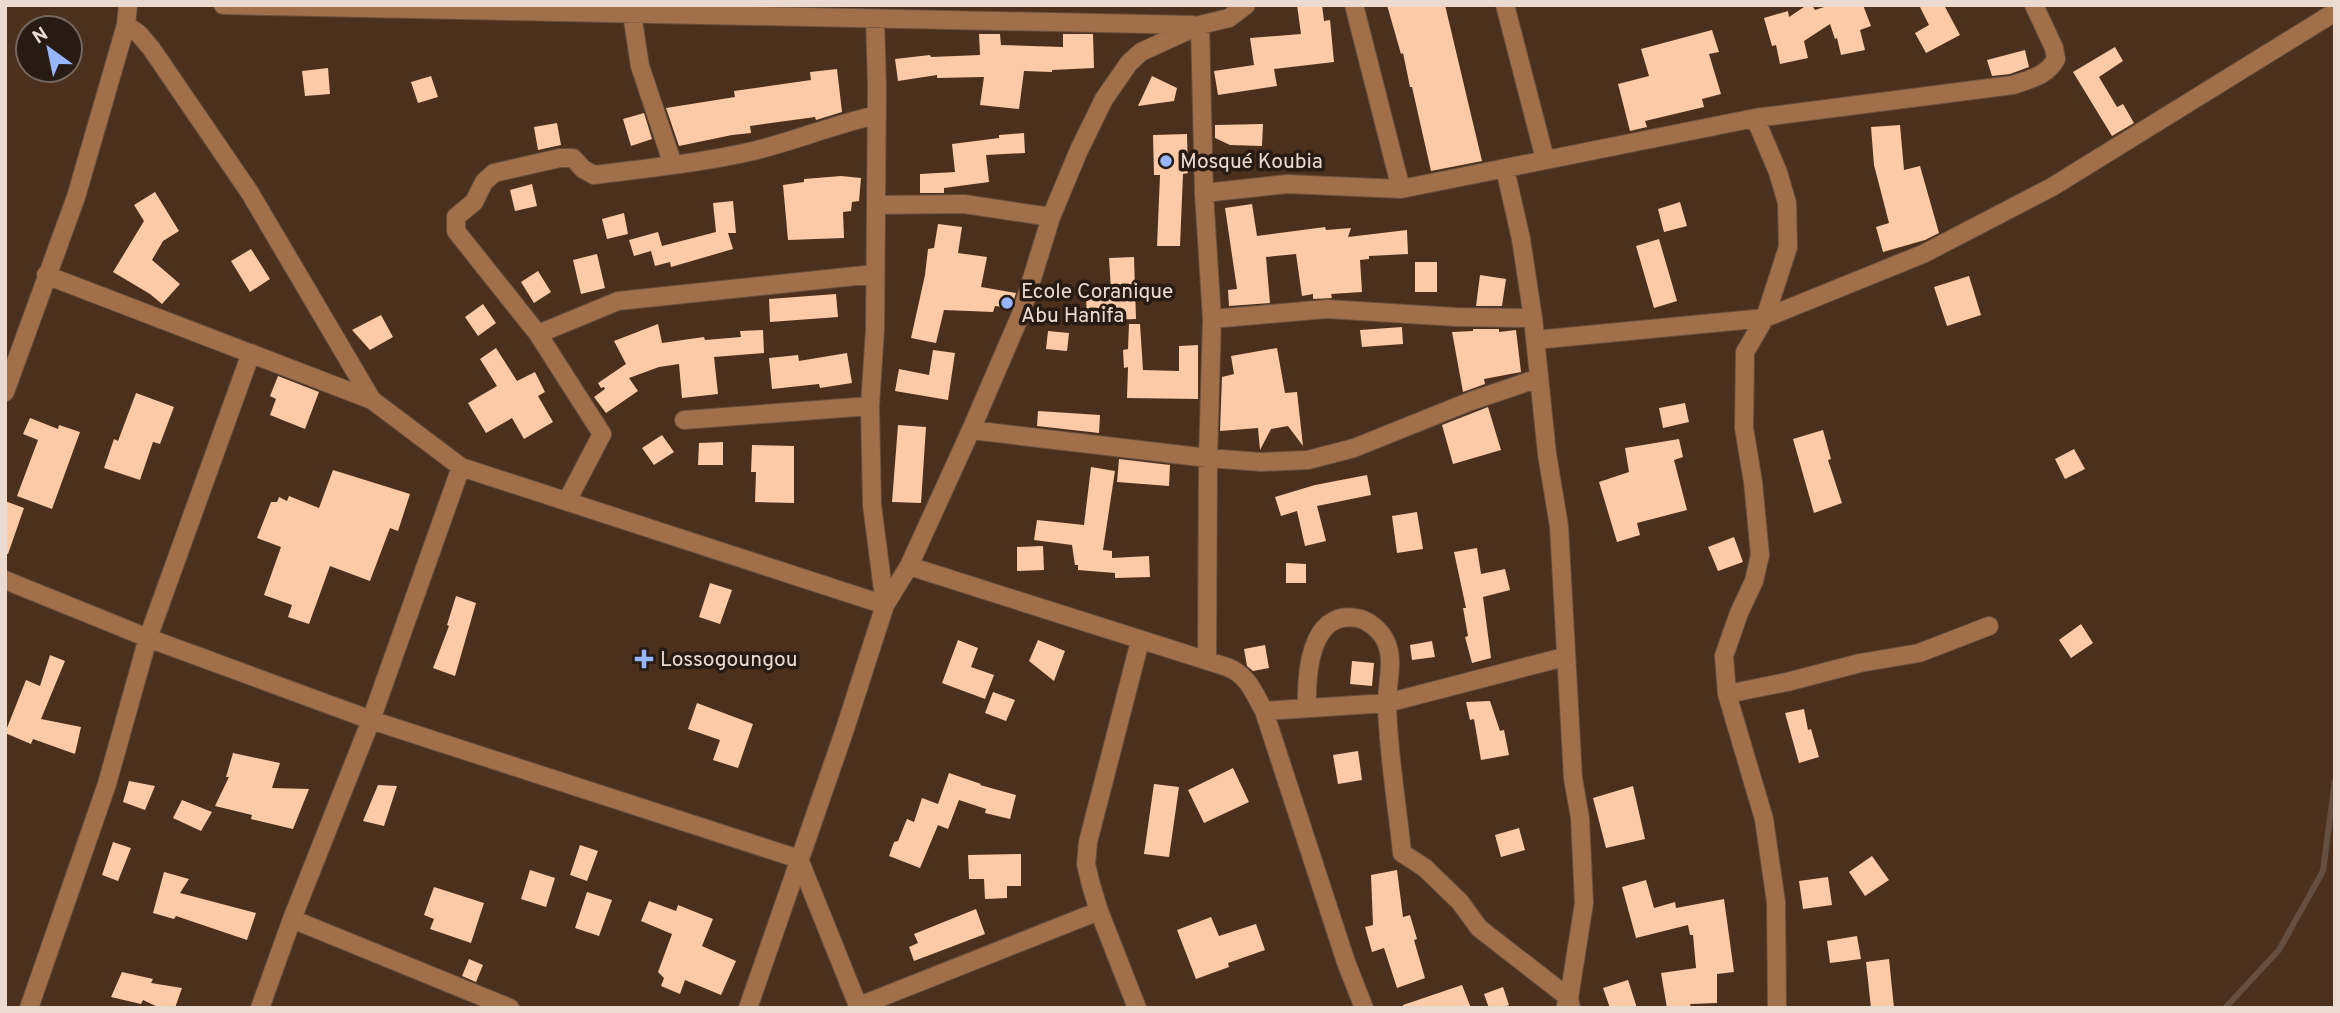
<svg xmlns="http://www.w3.org/2000/svg" width="2340" height="1013" font-family="Overpass,sans-serif">
  <style>
    .lines { fill: none; stroke-linecap: round; stroke-linejoin: round }
    .stream { stroke: #654f40; stroke-width: 6 }
    .building { fill: #fccaa7 }
    .minor-casing { stroke: #674f3d; stroke-width: 20 }
    .minor { stroke: #a26f4b; stroke-width: 18 }
    .poi-dot { fill: #97b6fd; stroke: #271b13; stroke-width: 2.5 }
    .labels { text-anchor: middle; stroke-width: 7; stroke-linejoin: round; paint-order: stroke }
    .poi-label { font-size: 21px; fill: #ebdacf; stroke: #271b13; text-anchor: start }
  </style>
  <rect width="100%" height="100%" fill="#4a301d"/>
  <g class="lines">
    <path class="stream" d="M2225,1008L2279,950L2323,871L2335,780"/>
  </g>
  <path class="building" d="M1297,5H1322L1324,21L1330,20L1334,62L1274,69L1277,86L1218,95L1214,71L1254,65L1250,38L1301,34Z
    M1387,5H1445L1482,161L1431,171L1412,87H1410L1403,53L1401,54Z
    M1807,5H1812L1815,10L1824,7L1823,5H1863L1871,26L1860,30L1865,50L1841,55L1837,38L1835,39L1830,24L1804,41L1808,58L1780,64L1776,45L1772,46L1764,18L1788,11L1789,17Z
    M1919,5H1944L1960,35L1926,53L1915,33L1929,25Z
    M1712,30L1719,52L1709,54L1721,94L1702,99L1704,107L1645,121L1647,127L1630,131L1618,84L1649,76L1641,49Z
    M979,34H1000L1001,45L1063,47V34H1093L1094,68L1052,70V72L1024,71L1019,109L980,105L984,77L937,78V75L898,81L895,59L930,55L931,57L980,55Z
    M2115,47L2123,61L2099,77L2117,107L2123,104L2134,123L2112,136L2073,72Z
    M2025,50L2029,67L2010,74L1992,76L1987,60Z
    M328,68L330,94L305,96L302,71Z
    M837,69L842,112L816,120L815,117L750,126L751,133L732,135L679,146L666,108L735,97L734,91L811,80L810,72Z
    M431,76L438,97L418,103L411,82Z
    M1152,76L1177,88L1174,101L1138,106Z
    M644,113L652,139L631,146L623,119Z
    M557,123L561,145L538,150L534,127Z
    M1263,124L1262,146L1230,145L1215,138V125Z
    M1900,125L1904,170L1920,166L1939,233L1925,240L1883,252L1876,227L1889,223L1874,165L1871,127Z
    M1024,133L1025,153L986,155L989,182L944,188V193H920V174L955,172L952,144L999,138V135Z
    M1187,134L1188,173L1183,174L1180,246H1157L1160,175H1154L1153,135Z
    M841,176L861,178L859,201L852,202L851,211L843,212L844,238L788,240L783,185L804,182V179Z
    M532,184L537,206L515,211L510,190Z
    M155,192L179,231L163,241L152,260L180,284L162,304L150,294L113,272L144,221L134,205Z
    M733,201L736,233H728L733,249L671,267L670,262L655,266L651,251L634,256L629,240L658,232L662,246L716,232L713,203Z
    M1680,202L1687,226L1664,232L1658,209Z
    M1252,204L1257,236L1325,227L1326,230L1351,228L1348,237L1407,230L1408,254L1369,256V259L1360,260L1362,292L1331,294L1332,298L1313,299V294L1302,296L1296,254L1266,257L1270,303L1229,306L1228,290L1237,289L1225,208Z
    M624,213L628,234L607,239L602,219Z
    M938,224L962,227L958,253L987,257L981,287L1016,293L1011,308L995,306L993,312L944,310L936,343L911,338L925,275L928,249L934,248Z
    M1659,239L1677,301L1654,308L1636,246Z
    M251,249L270,279L250,292L231,261Z
    M597,254L605,288L581,294L573,260Z
    M1134,257L1136,319L1087,321L1086,296L1099,295V290H1111L1109,258Z
    M1415,262H1437V292H1415Z
    M538,271L551,292L534,303L521,282Z
    M1480,275L1506,279L1502,306H1476Z
    M1969,276L1981,315L1947,326L1934,287Z
    M836,294L838,317L770,322L769,299Z
    M483,304L496,323L478,336L465,317Z
    M381,315L393,337L370,350L352,330Z
    M658,324L662,343L704,337L705,340L741,337L740,331L763,330L764,353L714,357L718,394L682,398L679,364L659,367L629,378L638,391L606,413L594,397L605,389L604,387L601,388L598,383L626,364L614,341Z
    M1129,324H1140L1143,370L1179,371V346L1198,345V399L1127,398L1128,367L1124,368L1123,350L1128,349Z
    M1402,327L1403,344L1362,347L1360,330Z
    M1473,329H1499V332L1516,330L1521,372L1484,379L1485,384L1463,392L1452,332L1473,331Z
    M1048,331L1069,333L1067,351L1046,349Z
    M496,348L517,381L535,372L545,392L538,396L553,422L524,439L512,418L486,433L468,403L497,386L480,359Z
    M1277,348L1285,393L1297,392L1303,446L1288,426L1271,429L1260,450L1258,428L1220,431L1222,377L1234,374L1231,356Z
    M933,350L955,353L948,400L895,391L899,369L929,375Z
    M847,353L852,383L820,388L819,384L772,389L769,358L798,355L799,361Z
    M278,376L319,392L305,429L270,415L276,399L270,396Z
    M136,393L174,407L160,444L153,442L140,480L104,468L114,439L118,441Z
    M1685,403L1689,422L1663,428L1659,408Z
    M1488,407L1501,450L1453,464L1442,425Z
    M1038,411L1100,415L1099,433L1037,426Z
    M30,418L58,429L59,425L80,432L52,509L17,496L38,440L23,434Z
    M898,425L926,427L921,503L892,502Z
    M1823,430L1831,459L1828,460L1842,503L1814,513L1793,439Z
    M662,435L674,452L654,465L642,448Z
    M1679,439L1683,457L1674,460L1687,510L1637,523L1640,535L1617,542L1599,482L1629,472L1625,448Z
    M723,442V465H698L699,443Z
    M752,445L794,446V503L755,502L756,472H751Z
    M2074,449L2085,469L2065,479L2055,459Z
    M1119,459L1170,465L1169,486L1117,482Z
    M1091,467L1115,471L1103,550L1112,551V558L1149,556L1150,577L1115,578V573L1078,570V565H1075L1072,545L1034,540L1037,520L1084,525Z
    M333,470L410,494L398,531L390,528L370,581L330,566L309,624L288,617L292,605L264,595L281,547L257,538L271,502H277L279,497L287,501L289,496L319,508Z
    M1367,475L1371,495L1317,506L1326,541L1305,546L1297,511L1281,516L1275,497L1315,485Z
    M5,501L24,508L8,554H5Z
    M1417,512L1423,549L1397,553L1392,516Z
    M1734,537L1743,562L1718,571L1708,547Z
    M1043,546L1044,570L1017,571V547Z
    M1477,548L1481,574L1505,569L1510,590L1483,597L1491,658L1472,663L1465,637L1468,636L1463,608H1466L1454,552Z
    M1286,563L1306,564V583H1286Z
    M710,583L732,590L720,624L699,617Z
    M456,596L476,603L455,676L433,668L449,626L447,625Z
    M2081,624L2093,643L2071,658L2059,640Z
    M958,640L978,648L971,667L994,675L985,699L942,683Z
    M1038,640L1065,651L1054,681L1029,661Z
    M1432,641L1435,657L1412,660L1410,645Z
    M1265,645L1269,668L1253,671L1247,666L1244,649Z
    M50,655L65,661L41,719L81,727L75,754L33,739L31,744L5,733L26,680L40,686Z
    M1352,661L1374,663L1372,686L1350,684Z
    M993,692L1015,700L1006,721L985,713Z
    M1490,701L1500,731L1504,730L1509,755L1481,760L1474,719L1470,720L1466,702Z
    M697,703L753,724L738,768L713,760L720,740L688,729Z
    M1804,709L1808,730L1811,729L1819,757L1799,763L1785,713Z
    M1358,751L1362,780L1338,784L1333,755Z
    M233,753L280,763L272,788L309,789L293,829L251,819L252,815L215,806L229,777H226Z
    M1233,768L1249,802L1204,823L1188,790Z
    M949,773L981,784L980,785L1016,795L1010,819L985,813L986,809L959,800L948,829L938,825L920,868L889,856L894,842L898,841L907,819L914,822L922,798L938,804Z
    M129,781L155,786L145,810L123,802Z
    M1154,784L1179,787L1169,857L1144,854Z
    M378,785L397,786L384,826L363,821Z
    M1633,786L1645,839L1606,848L1593,798Z
    M182,800L212,812L201,831L173,818Z
    M1519,828L1525,850L1501,857L1495,835Z
    M113,842L131,848L118,881L102,875Z
    M580,845L598,851L587,881L570,875Z
    M1021,854V886H1007V898L985,899L984,879H969L968,855Z
    M1872,856L1889,880L1865,896L1849,872Z
    M530,870L555,878L546,907L521,899Z
    M1397,870L1403,917L1410,915L1417,939L1414,940L1425,978L1397,988L1384,948L1372,952L1365,927L1373,925L1371,875Z
    M164,872L189,879L180,893L256,913L247,940L176,916L174,919L153,913Z
    M1828,877L1832,905L1803,909L1799,881Z
    M1646,880L1654,908L1675,902L1676,908L1724,899L1734,972L1717,974V1003L1690,1004L1691,1008H1667L1661,973L1696,968L1693,935H1690L1688,925L1636,938L1622,887Z
    M434,887L484,903L471,943L430,929L434,919L424,915Z
    M587,892L612,900L599,936L575,928Z
    M649,901L676,911L678,905L713,919L702,946L736,961L721,995L685,980L680,994L661,986L664,978L658,972L672,934L641,921Z
    M976,909L985,934L914,961L909,947L918,943L914,934Z
    M1211,917L1219,936L1256,924L1265,950L1228,963L1229,967L1196,979L1177,930Z
    M1857,936L1861,959L1830,963L1827,941Z
    M469,959L483,965L476,982L462,976Z
    M1889,959L1894,1008H1871L1866,962Z
    M122,972L153,979L151,983L182,988L175,1008H160L143,1000L141,1004L111,997Z
    M1628,980L1637,1008H1610L1603,988Z
    M1462,985L1471,1008H1403V1005Z
    M1503,987L1509,1005L1501,1008H1489L1484,994Z"/>
  <g class="lines">
    <g class="minor-casing">
      <path id="minor" d="M223,5L1193,25
        M1354,5L1401,189
        M1505,5L1545,159
        M632,14L640,66L673,165
        M126,25L139,34L151,48L250,193L372,400
        M1200,25L1204,193L1212,319L1208,458L1207,661
        M1755,118L1778,172L1787,203L1788,247L1765,318L1745,352L1744,428L1753,482L1760,555L1754,581L1739,613L1724,656L1727,694L1764,819L1776,902L1777,1008
        M1505,169L1521,239L1533,318L1547,454L1559,526L1573,778L1580,818L1584,903L1569,998L1571,1008
        M1204,193L1287,184L1401,189L1755,118L2013,85C2030,79 2047,76 2056,59L2054,48L2034,5
        M876,205L964,204L1051,217
        M46,275L372,400L461,467L885,605L872,505L870,406L875,329L877,86L875,19
        M1212,319L1327,309L1456,317L1533,318
        M538,334L618,301L875,274
        M1535,340L1765,318L1923,254L2052,187L2335,12
        M5,392L76,197L126,25L128,5
        M684,420L870,406
        M971,430L1208,458L1261,462L1308,460L1354,448L1471,401L1539,378
        M567,501L602,434L538,334L456,231V217L474,202L484,182L494,173L560,158H573L583,169L594,175C647,168 701,163 753,151C795,141 835,124 877,115
        M909,566L1227,667C1248,675 1254,693 1264,711L1346,962L1364,1008
        M5,580L148,638L371,720L799,859
        M1727,694L1787,682L1860,663L1919,653L1989,626
        M1307,708C1306,677 1309,610 1356,618C1367,619 1380,630 1385,640C1395,658 1387,683 1387,703C1388,753 1397,803 1402,853L1425,868L1460,902L1479,928L1569,998L1566,1005
        M1264,711L1387,703L1564,657
        M799,859L859,1008
        M292,919L510,1008
        M859,1006L1099,911
        M29,1008L107,784L148,638L251,353
        M260,1008L292,919L371,720L461,467
        M748,1008L844,732L885,605L909,566L971,430L1021,314L1051,217L1079,150L1104,99L1129,63L1141,52L1200,25L1229,18L1246,5
        M1137,1008L1099,911L1091,885L1086,864L1088,842L1140,641"/>
    </g>
    <use href="#minor" class="minor"/>
  </g>
  <g class="poi-dot">
    <circle cx="1166" cy="161" r="7"/>
    <circle cx="1007" cy="303" r="7"/>
    <path d="M640.5 648.5h7v7h7v7h-7v7h-7v-7h-7v-7h7z"/>
  </g>
  <g class="labels">
    <g class="poi-label">
      <text x="1180" y="168">Mosqué Koubia</text>
      <text x="1021" y="298">Ecole Coranique<tspan x="1021" dy="24">Abu Hanifa</tspan></text>
      <text x="660" y="666">Lossogoungou</text>
    </g>
  </g>
  <rect width="2340" height="1013" fill="none" stroke="#ebdacf" stroke-width="14"/>
  <g transform="translate(49 49) rotate(327)"><circle r="33" fill="#271b13" stroke="#75675e" stroke-width="2"/>
  <path d="M0-5L12 26L0 18L-12 26Z" fill="#97b6fd"/>
  <text y="-10" font-size="19" font-weight="bold" text-anchor="middle" fill="#ebdacf">N</text>
  </g>
</svg>
